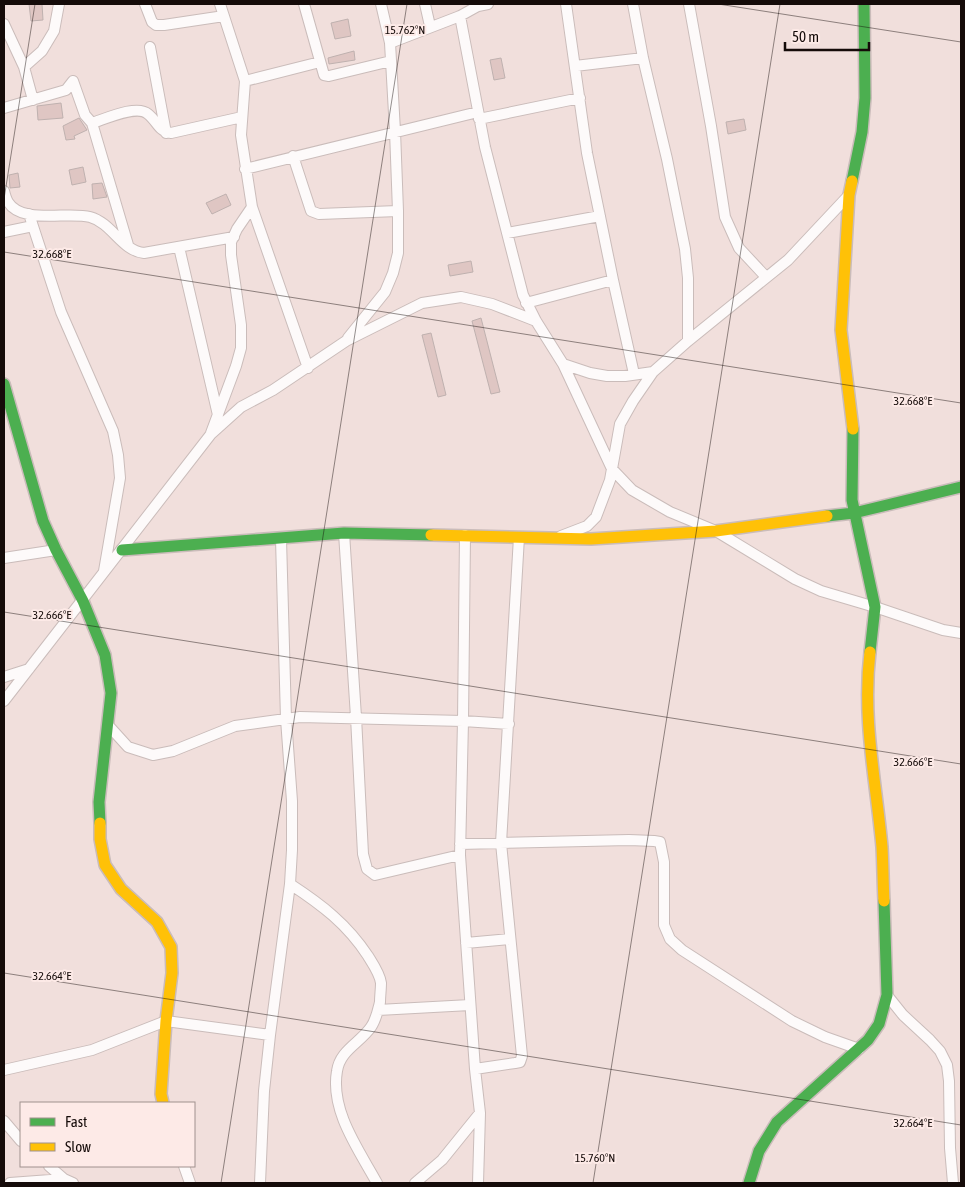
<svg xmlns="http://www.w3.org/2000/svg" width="965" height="1187" font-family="'Asap Condensed',sans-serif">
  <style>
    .building { fill: #dfc6c3; stroke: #bfb1af }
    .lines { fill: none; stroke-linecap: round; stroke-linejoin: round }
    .street-casing { stroke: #cabcba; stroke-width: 12 }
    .fast-casing { stroke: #cabcba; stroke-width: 14 }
    .slow-casing { stroke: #cabcba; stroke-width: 14 }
    .street { stroke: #fdfafa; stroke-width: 10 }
    .fast { stroke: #4caf50; stroke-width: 11 }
    .slow { stroke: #ffc107; stroke-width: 11 }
    .ticks { fill: none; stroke: #150b09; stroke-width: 1; stroke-opacity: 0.45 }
    .ticks-label { font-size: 12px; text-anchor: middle; fill: #150b09; stroke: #fdeae7; stroke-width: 4; stroke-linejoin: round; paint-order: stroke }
  </style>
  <rect width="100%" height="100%" fill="#f1dfdc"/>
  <path class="building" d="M29,4H42L43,20L31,21Z
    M348,19L351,36L335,39L331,23Z
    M354,51L355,60L329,64L328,58Z
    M501,58L505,78L494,80L490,60Z
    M61,103L63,118L38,120L37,106Z
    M79,118L87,130L74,136L75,139L66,140L63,126Z
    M744,119L746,130L728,134L726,122Z
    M83,167L86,182L72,185L69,170Z
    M18,173L20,187L10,188L9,175Z
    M102,183L107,197L93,199L92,184Z
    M226,194L231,205L212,214L206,203Z
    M471,261L473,272L450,276L448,265Z
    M481,318L500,392L491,394L472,321Z
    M431,333L446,395L438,397L422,335Z"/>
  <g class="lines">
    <g class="street-casing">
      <path id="street" d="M145,4L152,22L156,25H164L224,16
        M220,4L245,81L241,135L252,207L308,368
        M304,4L324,75L329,76L391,61
        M425,4L430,26
        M566,4L587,153L613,280L634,374
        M633,4L643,58L667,159L685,249L688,278V341
        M689,4L711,126L725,217L739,248L766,277
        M460,16L485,147L523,295L536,321L563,364L590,373L607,376H625L653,372
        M4,24L24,67L33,100
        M390,43L460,16L478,6L488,4
        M150,47L166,133
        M575,66L643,58
        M24,67L42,51L54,31L59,4
        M245,81L320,62
        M4,108L66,90L73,81L85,115L92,123C105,119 137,104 148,114C157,121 159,132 171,133L242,117
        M479,119L580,98
        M92,123L128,245
        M293,156L311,211L319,214L398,211
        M245,169L478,112
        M4,191C5,195 6,199 8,202C22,225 68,211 90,217C112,223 122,251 144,253L234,237
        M29,214L61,312L113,431L118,455L120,478L104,571
        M4,232L33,226
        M507,233L600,216
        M179,247L218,415
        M526,303L613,280
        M348,338L385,292L393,273L398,253V211L395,131L390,43L381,4
        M563,364L612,469L632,490L670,512L716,531L795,579L821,591L875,607L943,630L961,633
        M211,433L236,366L241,348V325L231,255V242L237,229L252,207
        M344,533L356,717L363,854L367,869L375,875L460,855
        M465,535L463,721L460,855L475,1069L480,1113L478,1183
        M561,536L587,526L596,517L610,480L620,424L633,401L653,372L688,341L788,260L849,195
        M4,558L56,550
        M4,677L29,669
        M4,701L211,434L241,407L273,390L346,341L422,303L461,297L492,304L536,321
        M108,725L128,747L153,755L173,751L235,726L300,717L463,721L509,724
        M460,844L629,840L654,841L660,842L664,862V925L670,939L682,950L792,1021L825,1037L859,1049
        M290,884C322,905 347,924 368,956C373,964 380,974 381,983C381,989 380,996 380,1002C378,1010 376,1020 371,1027C360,1043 340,1050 337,1071C330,1111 359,1150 377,1183
        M466,943L510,939
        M887,995L903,1015L930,1040L940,1051L947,1065L949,1081L950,1148L953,1183
        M378,1010L470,1005
        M475,1069L515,1063L520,1062L522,1056L501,843L519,537
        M4,1070L92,1050L166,1021L270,1035
        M4,1121L21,1141
        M49,1166L64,1179L73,1183
        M184,1166L190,1183
        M10,1183L64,1179
        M260,1183L264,1091L270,1035L290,884L292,850V801L286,719L281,539
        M415,1183L442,1160L480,1113"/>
    </g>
    <g class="fast-casing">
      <path id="fast" d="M852,181L862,132L865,98L864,4
        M4,384L43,521L56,550L83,601L105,655L111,693L99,802L100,823
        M853,429L852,500L875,607L870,652
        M827,516L854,513L961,487
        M122,550L344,533L431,535
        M749,1183L759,1151L777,1122L868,1040L879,1024L887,995L884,901"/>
    </g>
    <g class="slow-casing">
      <path id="slow" d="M852,181L849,195L841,330L853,429
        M431,535L591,539L716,531L827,516
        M870,652C862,719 876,781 882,847C883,865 883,883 884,901
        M100,823V839L105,865L121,889L157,922L171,947L172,973L166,1021L161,1094L163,1103"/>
    </g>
    <use href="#street" class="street"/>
    <use href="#fast" class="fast"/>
    <use href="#slow" class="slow"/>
  </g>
  <path class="ticks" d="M718,4L961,42M4,199L35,4M4,252L961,403M4,612L961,764M4,973L961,1125M221,1183L407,4M593,1183L780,4"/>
  <g class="ticks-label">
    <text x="405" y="34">15.762°N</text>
    <text x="52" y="258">32.668°E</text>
    <text x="913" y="405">32.668°E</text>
    <text x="52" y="619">32.666°E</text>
    <text x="913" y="766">32.666°E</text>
    <text x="52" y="980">32.664°E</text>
    <text x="913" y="1127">32.664°E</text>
    <text x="595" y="1162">15.760°N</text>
  </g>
  <rect width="965" height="1187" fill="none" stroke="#150b09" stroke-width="10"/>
  <rect x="20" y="1102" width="175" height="65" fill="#fdeae7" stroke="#a0918e"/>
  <rect x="30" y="1118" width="25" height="8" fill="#4caf50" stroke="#a0918e"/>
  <text x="65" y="1127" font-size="15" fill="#150b09">Fast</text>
  <rect x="30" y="1143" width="25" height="8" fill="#ffc107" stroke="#a0918e"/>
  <text x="65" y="1152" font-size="15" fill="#150b09">Slow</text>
  <path d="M785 42v8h84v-8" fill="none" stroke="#150b09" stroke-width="2.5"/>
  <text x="792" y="42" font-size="15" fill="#150b09" stroke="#fdeae7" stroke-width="4" paint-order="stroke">50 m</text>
</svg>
